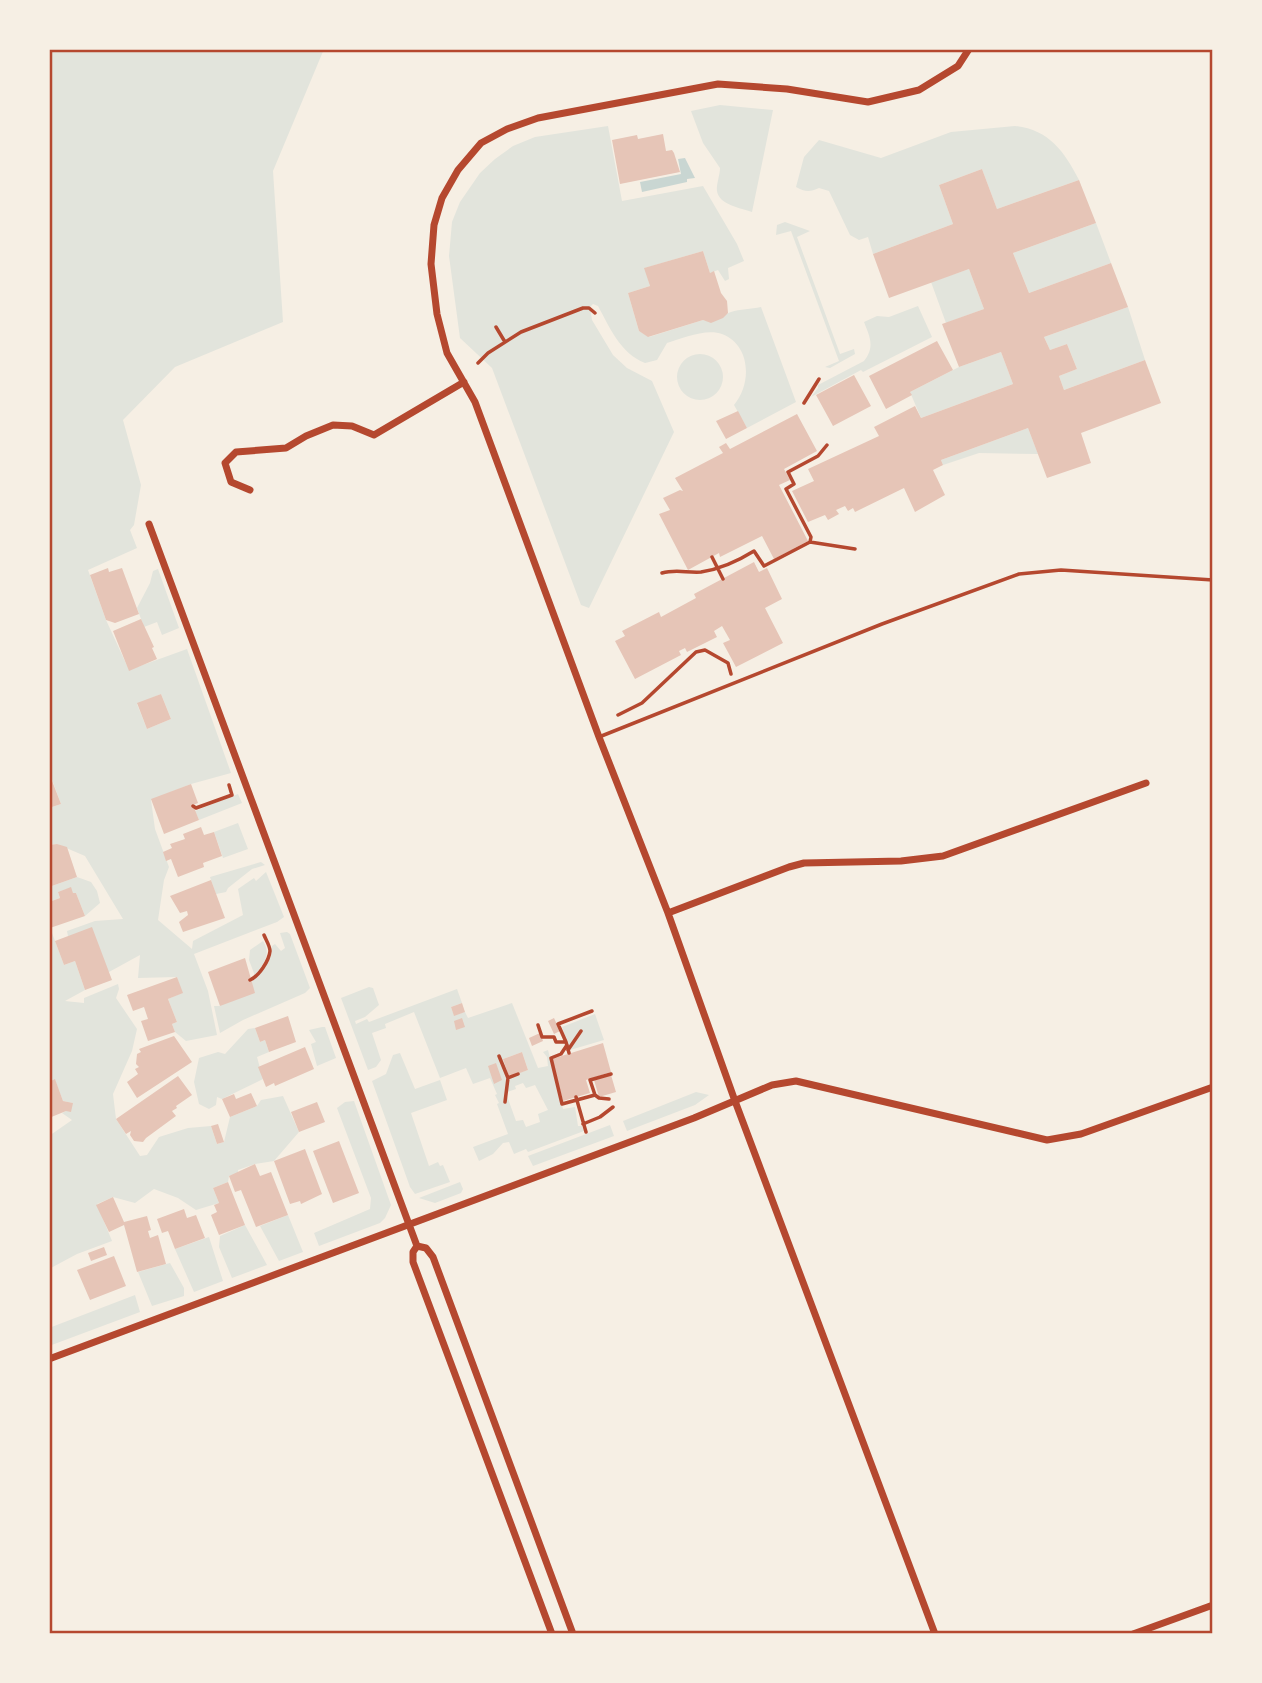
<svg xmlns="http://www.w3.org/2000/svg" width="1262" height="1683" font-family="'Zilla Slab',serif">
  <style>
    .green { fill: #e2e4dc; fill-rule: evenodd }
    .water { fill: #c9d6d2 }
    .building { fill: #e6c5b7 }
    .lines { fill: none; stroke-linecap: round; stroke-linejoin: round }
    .path { stroke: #b5482f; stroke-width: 3.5 }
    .service { stroke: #b5482f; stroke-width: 3.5 }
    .minor { stroke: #b5482f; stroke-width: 7 }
    .neatline { fill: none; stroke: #b5482f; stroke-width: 2.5 }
  </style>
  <rect width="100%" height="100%" fill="#f6efe4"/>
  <path class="green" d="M49,49H324L273,171L283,322L175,367L123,420L141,485L134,525L130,530L137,548L88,570L106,620L129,670L187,649L231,773L191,784L151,800L155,829L169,867L164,880L158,920L192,949L193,941L243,915L238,889L254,878L256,881L266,872L284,917L277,922L194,954L208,991L217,1035L186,1041L175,1032L172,1024L177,1022L168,999L182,993L177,977L138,978L140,955L109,972L68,936L67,931L95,921L123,919L85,856L57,844L49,845V808L61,804L51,777L49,778ZM161,694L171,719L147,729L137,704Z
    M720,105L773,110L752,212C741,208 719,205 717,191C716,185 720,175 720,168L703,143L691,111Z
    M608,126L622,201L703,186L737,244L744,261L728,268L729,279L725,281L718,270L710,273L703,251L645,268L650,286L628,293L639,331L649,337L703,320C717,324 720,316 731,312C740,309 751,309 761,307L796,402L747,428L734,405C752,384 751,345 722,334C707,328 682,338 667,343L657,360L645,363C620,353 610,328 598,306L593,304L590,307L592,320L613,355L627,368L652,381L674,432L589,608L581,605L492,368L460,338L449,256L452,222L460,202L480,173L495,159L513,146L535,137Z
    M1015,126C1049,130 1064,151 1079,180L997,209L982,169L939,185L953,224L873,254L868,237L859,240L850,235L829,191L819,188C810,192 805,192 796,187L804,157L819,140L881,158L951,132Z
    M785,222L810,231L797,237L840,354L854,349L855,354L830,368L825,367L839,361L791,231L776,235L777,225Z
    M1096,223L1111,263L1029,293L1013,253Z
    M969,269L984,309L946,323L931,282Z
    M918,306L932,337L863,372L861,370L811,397L818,388V385L864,361C875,347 870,337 864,322L877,316L889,317Z
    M1128,307L1145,360L1064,390L1059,376L1077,369L1067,344L1050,350L1044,337Z
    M1001,352L1013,384L921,418L910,392L959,367Z
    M677 377a23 23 0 1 1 46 0a23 23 0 1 1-46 0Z
    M1028,428L1038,454L979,453L943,465L941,460Z
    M158,569L179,628L162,635L157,622L144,627L137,608L150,583L153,571Z
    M238,794L242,803L199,820L195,811Z
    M238,823L248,849L223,858L214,832Z
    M261,862L265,865L252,869L228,888L226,892L216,894L210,877Z
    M77,877L91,882L97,891L100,903L85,916L76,893H73L70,888L58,892L60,898L49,902V887Z
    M49,925L64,965L75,961L85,990L65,1001L84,1003V998L118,984L119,989L116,998L137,1029L132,1051L113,1094L116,1119L140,1156L147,1155L159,1137L188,1128L211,1126L217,1144L224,1142L230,1117L257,1106L261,1100L283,1096L299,1132L274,1161L255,1164L238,1170V1173L229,1176L228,1182L213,1188L219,1203L196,1210L178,1198L154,1189L135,1203L113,1197L97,1204L112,1241L77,1254L49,1269V1136L72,1120L62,1113L66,1111L73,1103L63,1101L55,1080L49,1082Z
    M287,932L290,934L310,988L305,993L243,1020L220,1033L214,1006H220C242,990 268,975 272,946L275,944L281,951L285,948L280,933Z
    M263,941C272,955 263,964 255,976L249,960L250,950Z
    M369,987L373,988L379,1005L365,1017L355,1021L356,1024L367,1019L369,1022L457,989L462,1003L451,1007L454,1015L465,1012L468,1018L512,1003L538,1068L548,1066L547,1057L543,1052L548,1050L563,1109L575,1107L578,1126H582L584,1131L528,1152L526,1149L514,1154L509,1142L503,1143L493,1154L479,1161L473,1147L508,1134L497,1104L499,1103L495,1095L497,1094L490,1078L473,1084L466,1068L440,1078L414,1012L385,1024L386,1028L372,1033L381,1060L376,1067L368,1070L341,998ZM522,1052L528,1070L509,1076L503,1059ZM523,1083L526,1088L535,1085L548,1110L538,1114L540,1122L526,1127L523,1120L516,1121L507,1096V1092L516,1089L515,1086Z
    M595,1014L604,1040L570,1050L562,1027Z
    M322,1027H325L336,1058L317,1066L311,1044L316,1042L309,1030Z
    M255,1028L260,1042L265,1040L269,1052L257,1057L263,1079L222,1099L217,1097L216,1105L209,1109L199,1104L194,1082L199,1058L218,1052L225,1054L248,1029Z
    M400,1053L415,1089L440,1080L447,1100L411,1113L429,1166L438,1162L440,1166L443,1165L450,1182L415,1194L410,1187L372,1081L386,1074L393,1055Z
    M696,1092L709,1095L695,1105L627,1131L623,1121Z
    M354,1101L391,1205L385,1218L380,1223L319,1246L314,1233L370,1209L371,1198L337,1108L345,1102Z
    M610,1125L614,1136L533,1166L528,1156Z
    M460,1182L463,1189L461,1193L435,1203L419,1198Z
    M288,1215L303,1252L279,1261L260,1226Z
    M245,1225L267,1265L232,1278L219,1247L220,1236Z
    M209,1237L223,1281L194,1292L175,1249Z
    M170,1263L184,1288V1296L152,1306L138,1272Z
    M135,1295L140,1312L49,1346V1328Z"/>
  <path class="water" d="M685,158L695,178L687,179V182L642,192L640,182L681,174L678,159Z"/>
  <path class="building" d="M663,134L666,151L672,150L674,153L680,172L620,184L612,140L637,135L638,139Z
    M982,169L997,209L1079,180L1096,223L1013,253L1029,293L1111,263L1128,307L1044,337L1050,350L1067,344L1077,369L1059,376L1064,390L1145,360L1161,403L1081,433L1091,463L1047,478L1028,428L941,460L943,465L933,470L945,495L915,512L904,488L855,512L853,508L848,511L845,506L836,510L839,514L828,520L825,515L808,522L792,491L814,481L808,469L879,436L874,427L915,406L921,418L1013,384L1001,352L959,367L942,324L984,309L969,269L889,298L873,254L953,224L939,185Z
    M703,251L710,273L714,271L721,293L727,301L728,313L723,318L711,323L703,320L648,337L639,331L628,293L650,286L644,268Z
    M937,341L953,370L910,392L912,395L886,409L869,376Z
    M854,375L871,406L833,426L816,395Z
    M738,411L747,428L726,439L716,421Z
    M797,414L817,451L784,469L790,480L779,485L808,541L774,559L762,536L720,557L719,553L688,570L659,514L670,510L663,498L680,490L683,491L675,478L723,453L719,447L726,443L730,449Z
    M754,562L759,572L767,568L782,599L765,608L783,643L736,667L723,643L730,640L722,626L714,631L717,637L687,652L685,648L679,651L681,655L635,679L615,641L625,636L622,631L659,612L661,617L696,598L694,594Z
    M108,568L109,572L122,568L139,614L115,623L106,620L90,575Z
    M141,619L154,647L152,648L157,659L129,671L113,631Z
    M161,694L171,719L147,729L137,703Z
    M49,773L61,804L49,808Z
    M191,784L198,803L193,805L199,820L164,834L151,799Z
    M201,827L204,835L214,832L222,856L203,863L204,867L178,877L171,859L166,861L163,852L172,848L170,844L185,839L183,834Z
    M57,844L67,847L77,877L49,887V845Z
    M211,880L225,918L183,932L179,922L188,915L187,911L180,913L170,896Z
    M71,887L73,893H76L85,916L50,928L49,902L60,898L58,892Z
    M92,927L112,980L85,990L75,961L64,965L55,941Z
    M245,958L255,993L220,1006L208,972Z
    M177,977L183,993L168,999L177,1022L172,1024L175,1032L148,1041L141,1021L148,1019L144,1007L133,1011L127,995Z
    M462,1003L465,1012L454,1016L451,1007Z
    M288,1016L296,1042L269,1052L265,1040L260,1042L255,1028Z
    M462,1018L465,1027L456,1030L454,1021Z
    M554,1018L560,1031L554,1034L548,1021Z
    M540,1033L543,1041L532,1046L529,1038Z
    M174,1036L192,1062L137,1098L127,1082L138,1074L135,1069L139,1067L136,1064L137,1054L141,1052L139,1049Z
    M603,1043L611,1072L586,1080L590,1093L563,1101L552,1059Z
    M305,1047L314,1069L275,1086L274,1083L266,1087L258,1067Z
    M522,1052L528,1070L509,1077L503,1059Z
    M496,1063L502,1080L494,1084L488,1066Z
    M611,1075L616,1092L599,1097L594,1080Z
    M178,1076L192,1095L176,1106L177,1108L172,1111L176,1116L146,1138L143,1142L134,1141L130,1135L131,1131L126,1134L116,1119Z
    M55,1079L63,1101L73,1103L71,1112L66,1111L49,1118V1082Z
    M251,1093L257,1106L230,1117L222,1099L234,1094L236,1099Z
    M317,1102L325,1122L299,1132L291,1112Z
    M218,1124L224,1142L217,1144L211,1126Z
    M339,1141L359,1193L333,1203L313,1151Z
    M305,1149L322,1194L301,1204L300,1201L290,1204L274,1161Z
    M255,1164L260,1176L271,1172L288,1215L256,1227L241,1190L235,1192L229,1176Z
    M228,1182L245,1225L219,1235L211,1215L217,1212L214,1205L219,1203L213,1188Z
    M113,1197L124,1222L147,1216L151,1230L148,1231L150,1238L158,1235L166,1264L137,1272L124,1225L109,1232L96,1205Z
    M184,1209L187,1218L196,1215L205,1238L175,1249L168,1231L162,1233L157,1219Z
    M104,1247L107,1255L91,1261L88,1253Z
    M114,1256L126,1286L90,1300L77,1270Z"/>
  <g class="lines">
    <path class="path" d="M496,327L505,342
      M478,363L488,353L521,332L583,308H589L595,313
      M804,403L819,379
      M810,542L855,549
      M712,557L723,579
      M662,573C676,569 687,573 701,572C721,569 738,561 754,551L764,566L810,542L811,537L786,489L794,484L788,472L818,456L827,445
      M618,715L642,703L696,652L705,650L728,663L731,674
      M193,806L196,808L232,795L229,785
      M250,980C259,976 269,961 270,951C270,946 266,940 264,935
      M538,1025L542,1037
      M542,1037H554L556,1042H566L569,1053
      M566,1042L558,1024L592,1011
      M567,1045L561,1054L551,1058L562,1104L595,1095L590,1080L611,1074
      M568,1050L581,1031
      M499,1056L508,1078
      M595,1095L599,1098L609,1099
      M576,1097L586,1132
      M505,1102L508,1078L518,1074
      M583,1124L600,1117L613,1107"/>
    <path class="service" d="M599,737L882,624L1019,574L1061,570L1213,580"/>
    <path class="minor" d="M250,490L231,482L225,463L236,452L286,448L306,436L333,425L352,426L374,435L464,382
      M149,524L417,1246L413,1252V1262L552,1634
      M668,913L789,867L804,863L901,861L943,856L1146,783
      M417,1246L426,1248L433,1257L573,1634
      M49,1359L694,1118L772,1085L796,1081L1047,1140L1081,1134L1213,1087
      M935,1634L735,1101L668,913L599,737L475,402L447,353L437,314L431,264L434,225L442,198L458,170L481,143L507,129L538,118L718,84L787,89L868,102L919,90L958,66L969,49
      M1133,1634L1213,1605"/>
  </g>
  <rect width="1262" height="1683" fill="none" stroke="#f6efe4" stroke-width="102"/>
  <rect x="51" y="51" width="1160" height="1581" class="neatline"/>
</svg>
